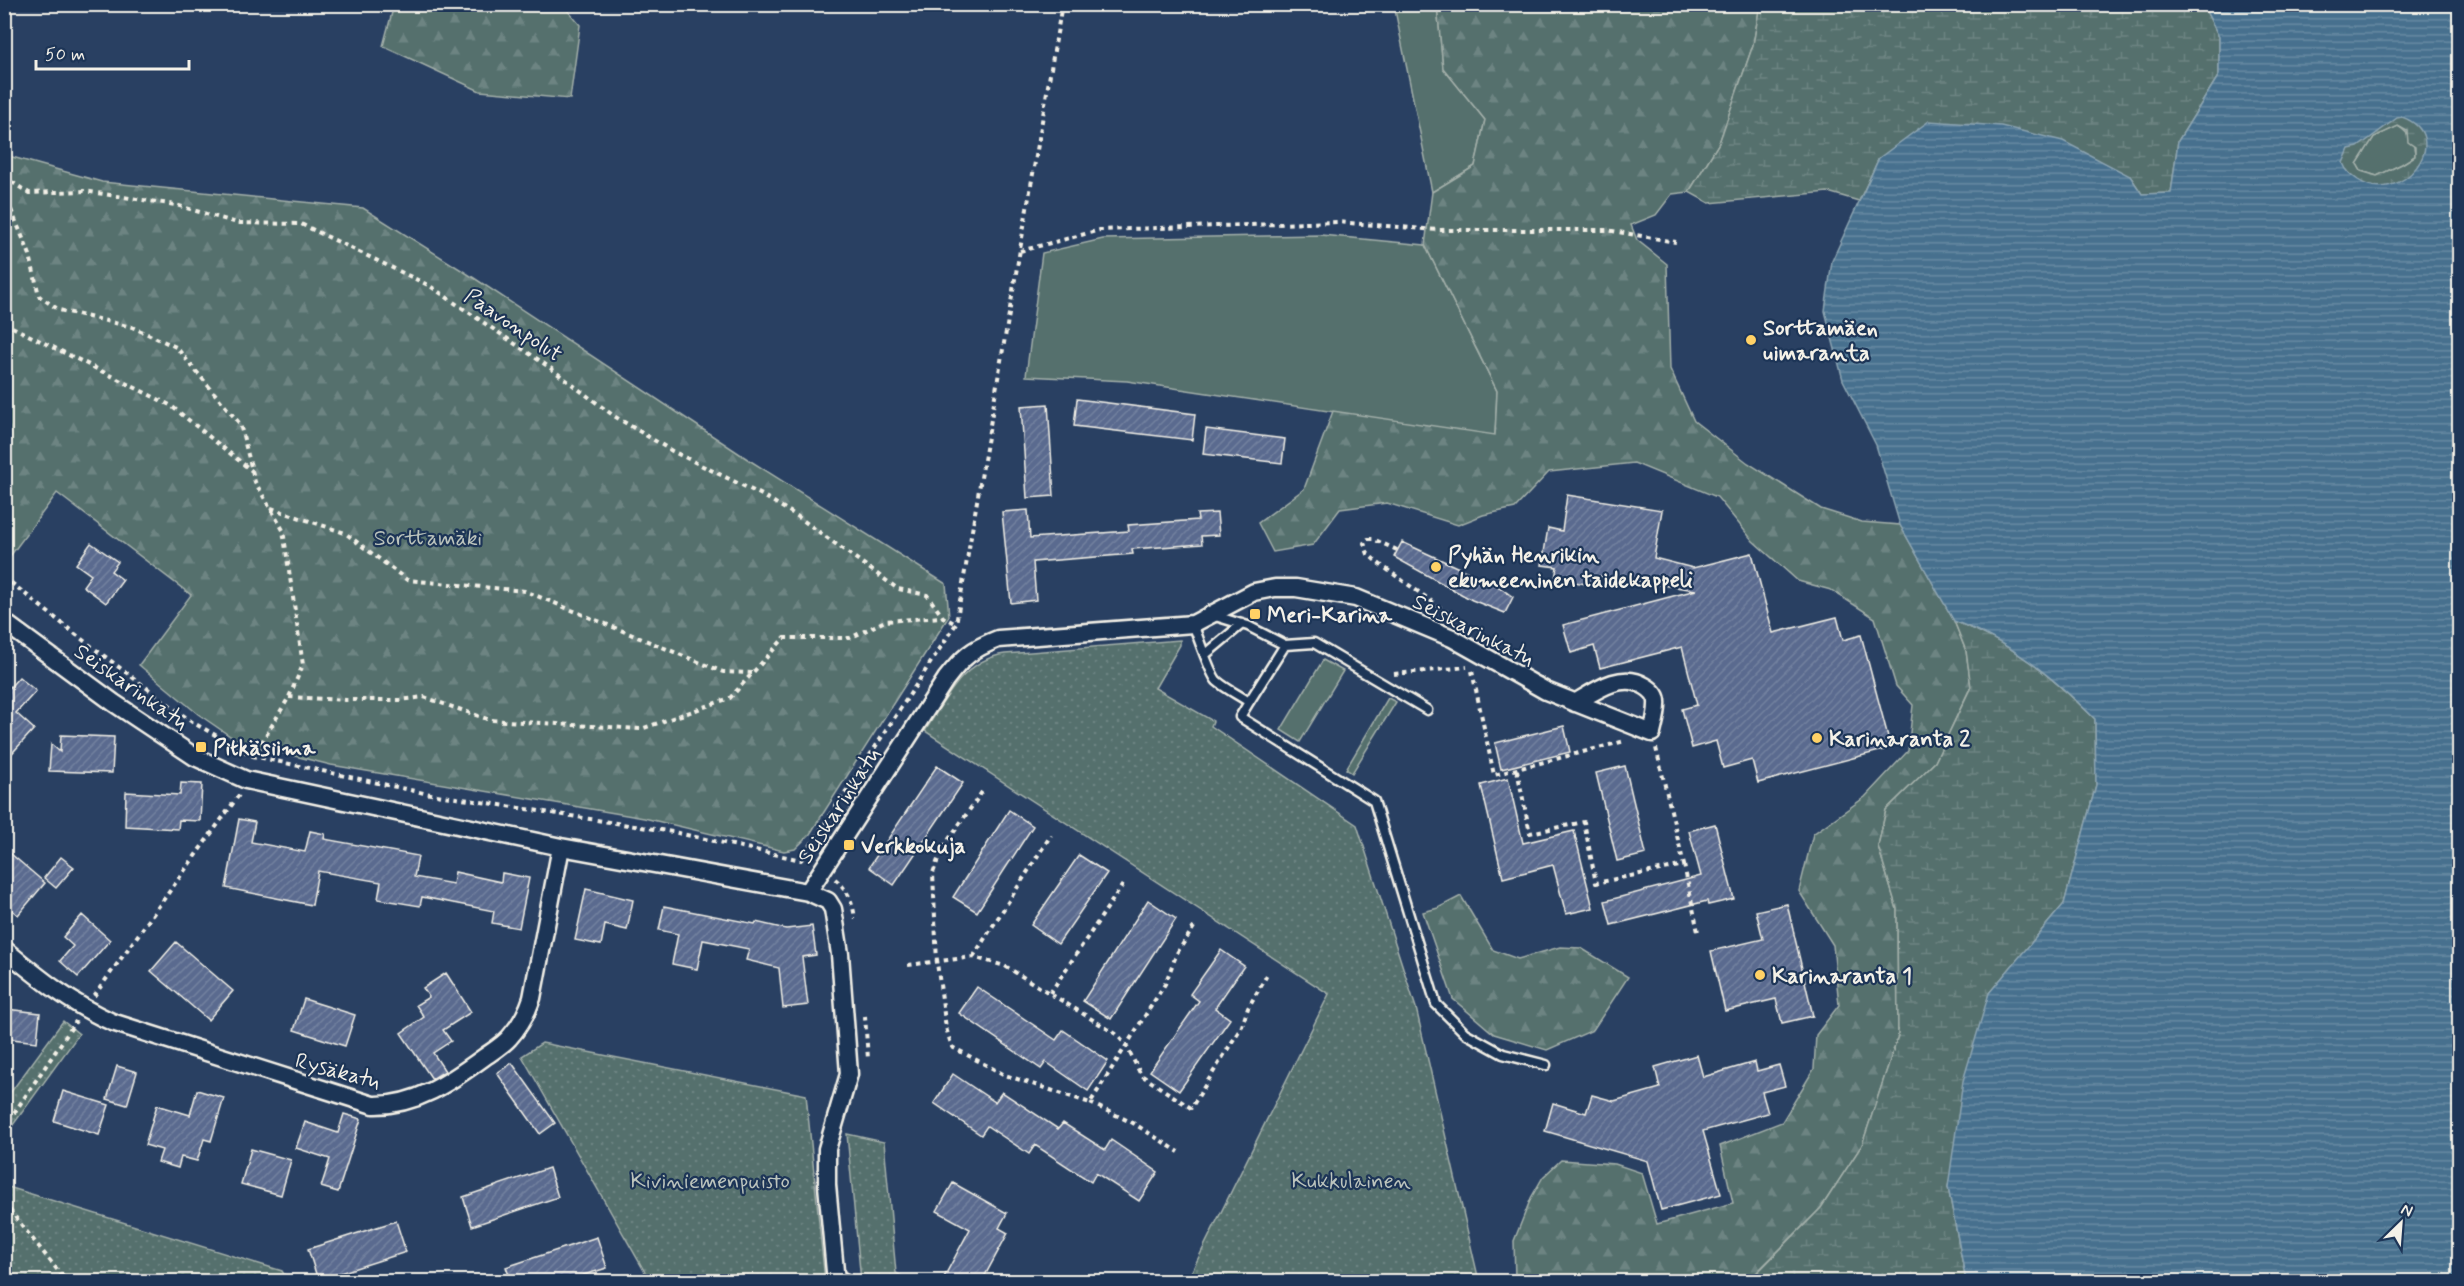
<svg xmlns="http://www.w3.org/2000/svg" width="2464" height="1286" font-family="Mynerve,sans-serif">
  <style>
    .grass { fill: #546f6d; stroke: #a4b0aa; stroke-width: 1.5 }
    .forest { fill: url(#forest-firs); stroke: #a4b0aa; stroke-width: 1.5 }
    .wetland { fill: url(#wetland-marsh); stroke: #a4b0aa; stroke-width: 1.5; fill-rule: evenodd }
    .park { fill: url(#park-dots); stroke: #a4b0aa; stroke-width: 1.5 }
    .water { fill: url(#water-rules); stroke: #8ca4b2; stroke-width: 1.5; fill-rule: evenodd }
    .building { fill: url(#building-hatch); stroke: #f4f1e8; stroke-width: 1.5 }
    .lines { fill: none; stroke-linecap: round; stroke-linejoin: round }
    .service-casing { stroke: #f4f1e8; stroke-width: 13 }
    .minor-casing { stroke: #f4f1e8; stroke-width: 21 }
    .path { stroke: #f4f1e8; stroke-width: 4; stroke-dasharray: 4.5 4.5; stroke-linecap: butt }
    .service { stroke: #1d3557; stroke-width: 8 }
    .minor { stroke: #1d3557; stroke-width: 16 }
    .poi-dot { fill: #ffd166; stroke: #1d3557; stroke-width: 2 }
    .labels { text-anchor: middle; stroke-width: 4.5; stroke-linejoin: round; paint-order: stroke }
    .street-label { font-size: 22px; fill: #f4f1e8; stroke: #1d3557 }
    .poi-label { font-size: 22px; font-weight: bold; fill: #f4f1e8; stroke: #1d3557; text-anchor: start }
    .park-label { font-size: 22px; fill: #bcc4bd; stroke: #1d3557 }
  </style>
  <defs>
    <pattern id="forest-firs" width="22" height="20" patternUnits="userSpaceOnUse" patternTransform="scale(1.5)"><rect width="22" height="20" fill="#546f6d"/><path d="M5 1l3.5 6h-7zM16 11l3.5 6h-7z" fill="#6d8482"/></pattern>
    <pattern id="wetland-marsh" width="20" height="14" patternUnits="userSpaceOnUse" patternTransform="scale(1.5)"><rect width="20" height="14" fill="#546f6d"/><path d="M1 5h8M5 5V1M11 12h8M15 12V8" fill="none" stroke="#6d8482"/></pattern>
    <pattern id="park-dots" width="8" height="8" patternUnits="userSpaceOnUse" patternTransform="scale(1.5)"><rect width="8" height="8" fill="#546f6d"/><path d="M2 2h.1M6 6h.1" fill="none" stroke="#6d8482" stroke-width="1.8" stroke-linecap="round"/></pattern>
    <pattern id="water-rules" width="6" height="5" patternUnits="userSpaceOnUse" patternTransform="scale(1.5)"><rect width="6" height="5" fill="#46708e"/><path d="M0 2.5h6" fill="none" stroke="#6a8ca3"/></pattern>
    <pattern id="building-hatch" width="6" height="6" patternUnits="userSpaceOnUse" patternTransform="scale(1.5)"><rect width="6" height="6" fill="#5a6b8f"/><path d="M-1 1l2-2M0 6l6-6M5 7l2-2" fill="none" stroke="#72819f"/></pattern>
  </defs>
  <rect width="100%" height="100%" fill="#294062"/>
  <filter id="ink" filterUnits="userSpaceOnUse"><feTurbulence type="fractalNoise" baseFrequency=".0167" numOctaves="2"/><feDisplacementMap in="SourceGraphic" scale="12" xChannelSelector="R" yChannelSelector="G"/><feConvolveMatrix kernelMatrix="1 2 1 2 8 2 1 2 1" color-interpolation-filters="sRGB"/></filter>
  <g filter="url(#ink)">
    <path class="grass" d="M1394,5H1437L1443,68L1485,120L1475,166L1432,192Z
      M2398,126C2409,133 2415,143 2415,156L2402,164L2377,176L2361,171L2357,164L2374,137Z
      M1321,235L1425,245L1497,391L1495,436L1127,381L1026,376L1042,253L1103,239Z
      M1323,660L1343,671L1300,742L1281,730Z
      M1388,698L1396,702L1352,773L1346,769Z"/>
    <path class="forest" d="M394,5H563L580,25L570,99L480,91L383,46Z
      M1437,5H1760L1753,45L1719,143L1689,192L1672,194L1656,215L1631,225L1637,240L1667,264L1670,369L1694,421L1748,463L1821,509L1862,522L1900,525L1954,621L1966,651L1971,686L1935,762L1886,810L1878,846L1897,909L1898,1036L1862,1145L1821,1208L1748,1281H1519L1515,1278L1514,1241L1531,1198L1543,1177L1561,1160L1615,1164L1642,1173L1657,1224L1733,1203L1720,1146L1782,1122L1814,1069L1816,1035L1839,1005L1833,945L1799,891L1813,834L1865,797L1908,751L1913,705L1896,686L1875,618L1831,590L1798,581L1753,541L1717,497L1634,463L1549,472L1515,508L1483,515L1458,525L1387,503L1340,509L1313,545L1273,552L1258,523L1304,489L1333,411L1495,435L1497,391L1425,245L1432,192L1475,166L1485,120L1443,68Z
      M5,155L102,182L363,208L474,278L749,460L946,584L949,616L810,834L795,849L784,851L644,818L331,765L258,747L233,738L198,714L139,665L191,595L57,493L5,563Z
      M1461,896L1493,950L1518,959L1560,947L1581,948L1628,977L1593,1030L1547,1050L1494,1034L1453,999L1423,912L1438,908Z"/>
    <path class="wetland" d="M1760,5H2203L2219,37V75L2178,141L2171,193L2142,194L2130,176L1879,158L1859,201L1828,192L1709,203L1689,192L1719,143L1753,45Z
      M2409,82L2435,166L2373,224L2299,102ZM2398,126L2407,131L2408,142L2415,147V156L2402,164L2377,176L2361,171L2357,164L2374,137Z
      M1954,621C2012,642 2052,677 2095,719L2096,785L2064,904L1989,993L1948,1187L1966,1281L1748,1282L1821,1208L1862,1145L1898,1036L1897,909L1878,846L1886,810L1935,762L1971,687L1966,651Z"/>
    <path class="park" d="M1180,640V645L1155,688L1213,721L1211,726L1357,825L1416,1008L1479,1281H1187L1329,994L925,731C946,699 963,660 1005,654Z
      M63,1021L79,1034L5,1136V1100Z
      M542,1043L806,1095L825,1281H650L522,1056Z
      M847,1134L884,1142L896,1273L911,1281H861Z
      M5,1186L282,1271L288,1281H5Z"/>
    <path class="water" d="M2203,5H2459V1281H1966L1948,1187L1963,1081L1989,993L2064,904L2096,785L2095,719C2054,678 2010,641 1954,621L1900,525L1876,445L1843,380L1825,311L1832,261L1879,158L1929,121L2001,126L2063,141L2130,176L2142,194L2171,193L2178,141L2219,75V37ZM2402,117C2457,137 2401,209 2358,180C2351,175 2346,171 2343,163L2349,149L2358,147L2397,118Z"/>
    <path class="building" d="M1077,399L1195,414L1192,440L1074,426Z
      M1048,404L1054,496L1027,498L1021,406Z
      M1206,429L1285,439L1282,463L1203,454Z
      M1567,495L1662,510L1654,558L1693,568L1752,553L1773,633L1837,617L1843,640L1861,635L1891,748L1758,783L1752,760L1723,768L1716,741L1692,748L1682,709L1697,705L1682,647L1600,668L1594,646L1571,653L1563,625L1696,590L1599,576L1598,586L1555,579L1557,567L1542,565L1548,528L1562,531Z
      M1028,510L1030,538L1129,531L1128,525L1198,520L1197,514L1217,513L1219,535L1201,536L1202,544L1132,549L1133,554L1033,562L1036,600L1011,603L1002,512Z
      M1402,542L1496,585L1513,597L1505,613L1472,600L1394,557Z
      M91,543L118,562L111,571L123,580L106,603L83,586L91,575L76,564Z
      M19,677L36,691L16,713L34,729L4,762V694Z
      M1564,726L1570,752L1501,769L1495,743Z
      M61,735L114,737L112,773L49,771L51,744L60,752Z
      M937,766L963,783L894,885L869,867Z
      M1625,766L1646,854L1617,861L1596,773Z
      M1508,778L1523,843L1574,831L1593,908L1566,914L1553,865L1503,878L1481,785Z
      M181,783L202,784L200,821L179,820L178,829L125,826L126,792L180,795Z
      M1009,810L1033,826L977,912L953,897Z
      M239,819L255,822L251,842L305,852L310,831L325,834L324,839L418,856L414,877L453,884L455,872L501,882L502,873L529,878L519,928L492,923L494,911L422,897L420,906L378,899L381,882L318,871L312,905L226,888Z
      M1715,824L1734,899L1708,905L1707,901L1611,925L1605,901L1701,876L1689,831Z
      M4,848L45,883L18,915L4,904Z
      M1079,855L1107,873L1058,944L1031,925Z
      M61,857L74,867L56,888L44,878Z
      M586,889L633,900L627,930L605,925L601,945L575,940Z
      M1148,900L1176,919L1111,1019L1083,1001Z
      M1787,904L1813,1016L1782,1023L1776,999L1725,1011L1711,951L1763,939L1756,911Z
      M664,906L755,924L756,922L786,929L812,926L816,955L802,957L808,1005L783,1008L779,968L746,960L749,949L703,940L697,969L672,964L678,934L659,930Z
      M82,915L110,940L78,977L60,961L73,946L63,937Z
      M176,942L233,991L208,1020L151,971Z
      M1221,950L1244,966L1215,1008L1230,1019L1179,1091L1150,1071L1199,1001L1190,994Z
      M446,973L471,1012L443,1030L451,1041L433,1053L445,1071L432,1079L401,1033L424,1017L416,1005L429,997L423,988Z
      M977,987L1056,1040L1063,1030L1108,1061L1088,1091L1046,1062L1041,1069L959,1013Z
      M304,999L355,1015L345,1046L294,1030Z
      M6,1009L40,1013L37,1042L4,1038Z
      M1697,1055L1703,1077L1755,1062L1757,1071L1779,1065L1785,1086L1762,1092L1768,1113L1703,1131L1721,1194L1661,1210L1648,1161L1545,1131L1553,1103L1586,1113L1592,1095L1614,1101L1660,1088L1655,1067Z
      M512,1063L555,1123L540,1134L497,1073Z
      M117,1066L137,1072L127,1105L107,1099Z
      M953,1074L995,1102L1002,1092L1058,1129L1063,1123L1105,1150L1111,1140L1158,1172L1139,1201L1096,1173L1091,1182L1035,1145L1029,1154L987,1126L981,1135L934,1103Z
      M197,1090L224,1098L211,1141L204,1139L197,1161L181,1157L178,1168L158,1162L162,1150L145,1145L157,1105L190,1115Z
      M63,1091L109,1105L99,1135L54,1121Z
      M344,1114L361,1119L338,1192L321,1187L330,1159L296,1148L305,1122L338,1133Z
      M251,1149L291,1160L281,1195L241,1184Z
      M549,1168L558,1197L472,1226L463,1197Z
      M953,1183L1007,1213L999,1228L1008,1233L982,1281H942L970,1229L937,1211Z
      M396,1221L406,1252L318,1280L308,1249Z
      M597,1237L607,1268L564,1281H511L506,1267Z"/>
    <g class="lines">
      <g class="service-casing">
        <path id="service" d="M1212,615L1248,626L1285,645L1314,643L1427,710
          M1193,624C1198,636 1210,674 1217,681C1226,689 1239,695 1249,702L1285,645
          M1206,654L1242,624
          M1249,702L1240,717L1374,801L1436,1004L1465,1033L1503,1054L1546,1065
          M836,1274L853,1282"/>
      </g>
      <g class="minor-casing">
        <path id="minor" d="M4,622L114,703L195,757L246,780L561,847L808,892L946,679C963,657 972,649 998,639L1193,624L1254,592L1275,588H1296L1356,598L1452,638L1546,691L1652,733C1654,724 1657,714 1657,705C1658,696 1652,690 1645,686C1622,671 1595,691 1575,703
          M808,892L828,901L833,909L840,954L849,1074L827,1149V1185L836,1282
          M4,949C39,978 71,1004 112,1022L373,1105C416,1106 450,1082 483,1058C491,1052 502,1046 509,1038C520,1026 527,1013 532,998L561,847"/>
      </g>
      <path class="path" d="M4,177L29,193L84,191L176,205L237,223L301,224L430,286L549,367L614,416L672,451L762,495L797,516L898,589L927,595L943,617L956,624
        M4,193L30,255L39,296L59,310L132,327L176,347L240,424L255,482L283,530L303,665L289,697L253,757
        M1020,251L1100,230L1337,222L1437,230H1607L1676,242
        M4,323L170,405L252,471
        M271,508L345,533L407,580L525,591L723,672L752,673
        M1397,550L1373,539H1368L1364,543L1368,554L1378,563L1455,618
        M4,577L79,637L192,722L253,756L424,793L673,832L801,860L956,624L1062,4
        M1472,671L1494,775L1625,741
        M1394,674L1467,667
        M289,697L346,700H400L424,697L490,720L641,729L730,698L784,638H850L885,621L942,617
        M1517,770L1530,833L1584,822L1596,883L1684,865L1656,748
        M982,792L942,849L933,873L937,963L946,1028L952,1047L1005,1075L1090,1103L1165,984L1177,953L1194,927
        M1684,865L1698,932
        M835,879C848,890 853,902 855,919
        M973,957L1051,835
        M908,965L973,957L1005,966L1116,1034L1126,1045L1141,1075L1191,1108L1242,1026L1248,1008L1267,975
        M1050,993L1124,883
        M94,996L239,795
        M865,1016L868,1059
        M1090,1103L1133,1123L1179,1152
        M4,1128L76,1021
        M4,1203L67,1282"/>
      <use href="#service" class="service"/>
      <use href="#minor" class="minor"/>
    </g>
  </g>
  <g class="poi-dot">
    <circle cx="1751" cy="340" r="6"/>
    <circle cx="1436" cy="567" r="6"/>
    <rect x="1249" y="608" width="12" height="12" rx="3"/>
    <circle cx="1817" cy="738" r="6"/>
    <rect x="195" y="741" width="12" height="12" rx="3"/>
    <rect x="843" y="839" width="12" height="12" rx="3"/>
    <circle cx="1760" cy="975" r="6"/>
  </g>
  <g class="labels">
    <g class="street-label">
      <text transform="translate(514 324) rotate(34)" y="8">Paavonpolut</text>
      <text transform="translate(1474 629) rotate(27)" y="8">Seiskarinkatu</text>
      <text transform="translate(132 686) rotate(35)" y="8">Seiskarinkatu</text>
      <text transform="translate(838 805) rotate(-57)" y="8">Seiskarinkatu</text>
      <text transform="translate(338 1070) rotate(15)" y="8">Rysäkatu</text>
    </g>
    <g class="poi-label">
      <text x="1763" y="335">Sorttamäen<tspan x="1763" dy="25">uimaranta</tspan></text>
      <text x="1448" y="562">Pyhän Henrikin<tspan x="1448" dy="25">ekumeeninen taidekappeli</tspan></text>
      <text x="1267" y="622">Meri-Karina</text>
      <text x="1829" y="746">Karinaranta 2</text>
      <text x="213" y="755">Pitkäsiima</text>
      <text x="861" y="853">Verkkokuja</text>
      <text x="1772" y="983">Karinaranta 1</text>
    </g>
    <g class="park-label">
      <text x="428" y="545">Sorttamäki</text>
      <text x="710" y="1188">Kiviniemenpuisto</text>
      <text x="1351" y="1188">Kukkulainen</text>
    </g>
  </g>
  <rect width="2464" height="1286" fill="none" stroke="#1d3557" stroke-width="24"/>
  <rect x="12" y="12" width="2440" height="1262" fill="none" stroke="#f4f1e8" stroke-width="2" filter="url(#ink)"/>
  <g transform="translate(2401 1223) rotate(25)" stroke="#1d3557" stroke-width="4.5" paint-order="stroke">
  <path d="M0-4.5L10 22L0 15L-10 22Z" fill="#f4f1e8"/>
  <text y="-9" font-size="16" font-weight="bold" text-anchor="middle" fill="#f4f1e8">N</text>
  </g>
  <path d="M36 60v9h153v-9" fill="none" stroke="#f4f1e8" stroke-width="3"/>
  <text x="45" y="60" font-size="18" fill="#f4f1e8" stroke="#1d3557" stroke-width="4.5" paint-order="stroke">50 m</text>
</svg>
